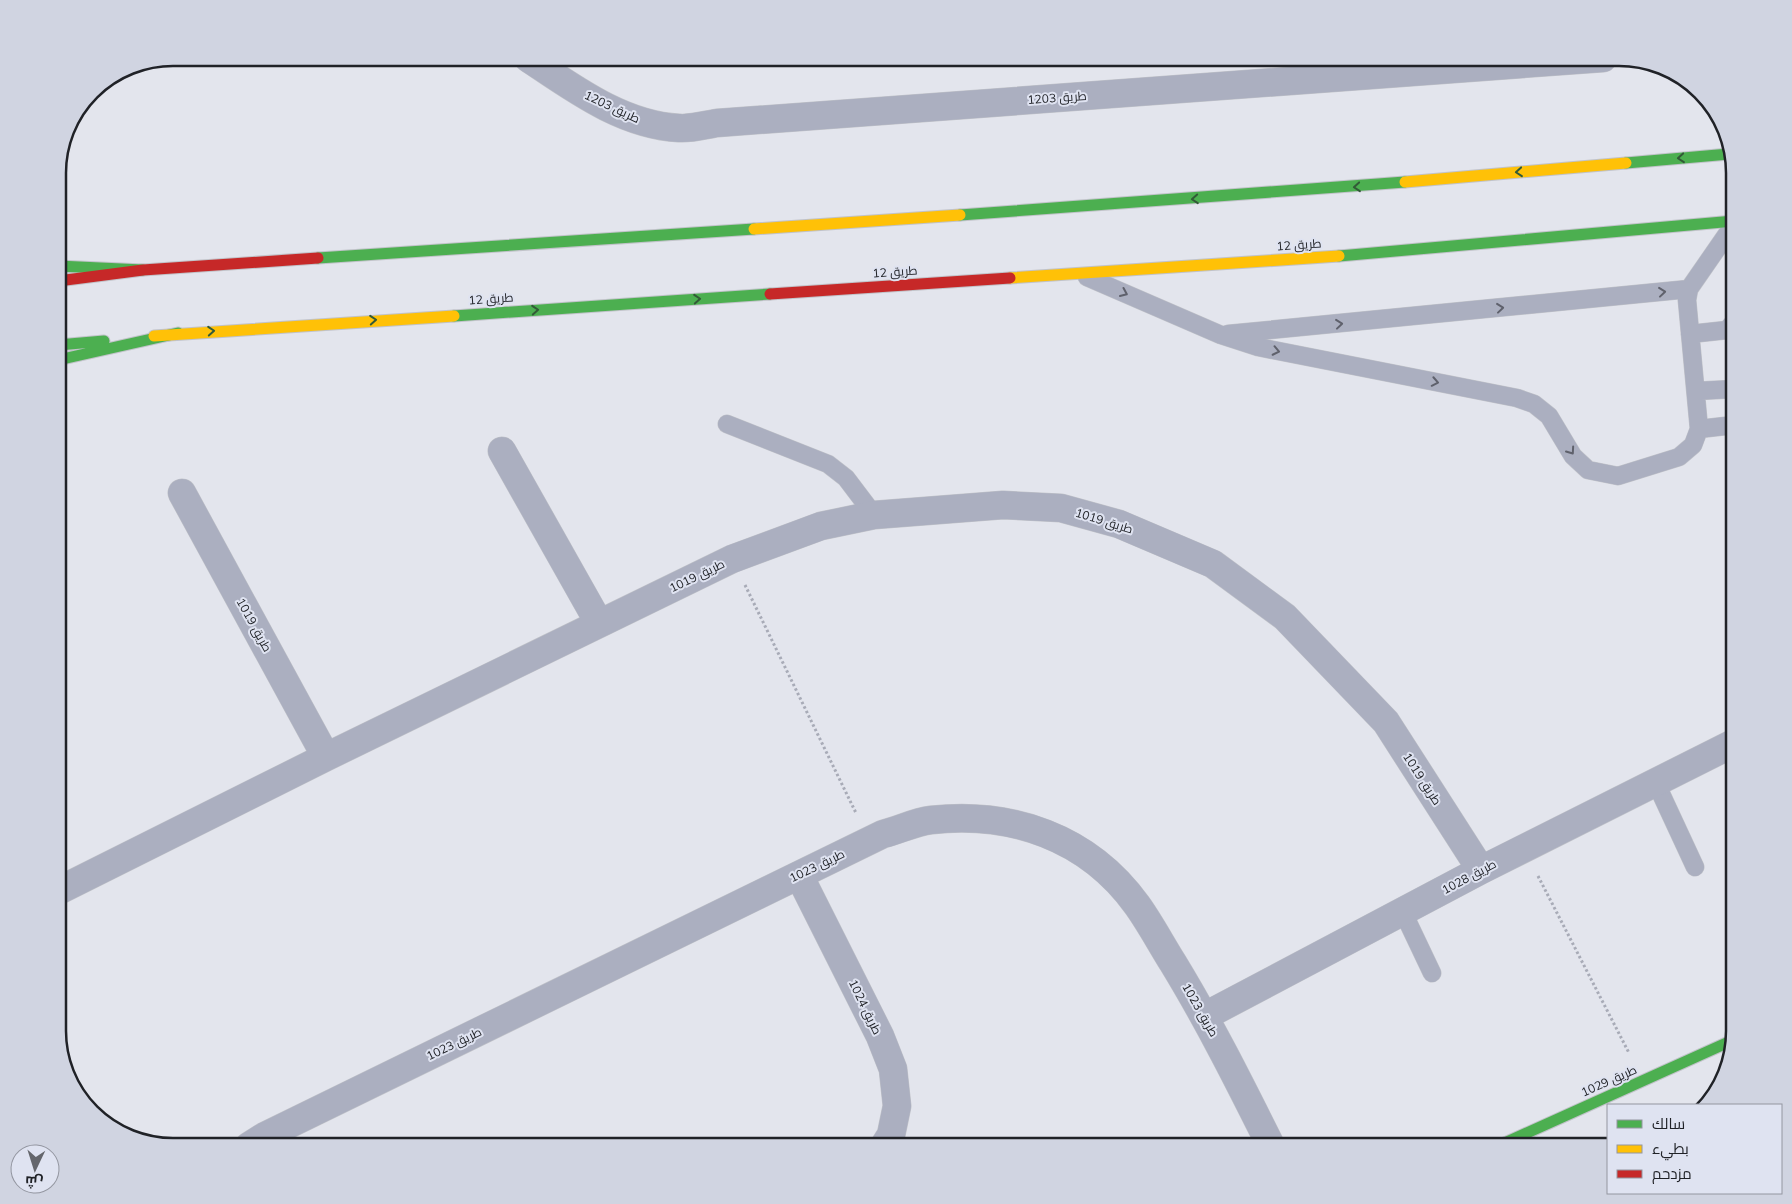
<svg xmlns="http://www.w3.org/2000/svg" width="1792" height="1204" font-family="Mulish,Cairo,sans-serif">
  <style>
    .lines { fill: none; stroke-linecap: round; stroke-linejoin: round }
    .lane-casing { stroke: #c1c3c9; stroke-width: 19 }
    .street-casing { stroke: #c1c3c9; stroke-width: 29 }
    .fast-casing { stroke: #c1c3c9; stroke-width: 13 }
    .slow-casing { stroke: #c1c3c9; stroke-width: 13 }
    .jam-casing { stroke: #c1c3c9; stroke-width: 13 }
    .path { stroke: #a8abb7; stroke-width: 3; stroke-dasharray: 2.5 2.5; stroke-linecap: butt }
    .lane { stroke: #abafc0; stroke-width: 18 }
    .street { stroke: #abafc0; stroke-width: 28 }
    .fast { stroke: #4caf50; stroke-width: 11 }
    .slow { stroke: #ffc107; stroke-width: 11 }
    .jam { stroke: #c62828; stroke-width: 11 }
    .oneway { stroke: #325a37 }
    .oneway2 { stroke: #5f616c }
    .labels { text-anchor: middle; stroke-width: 4; stroke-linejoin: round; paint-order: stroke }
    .street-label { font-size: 12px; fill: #202227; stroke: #dfe3f1 }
    .rim { fill: none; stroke: #202227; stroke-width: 2.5 }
  </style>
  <rect width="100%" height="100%" fill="#e3e5ed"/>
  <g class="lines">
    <g class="lane-casing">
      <path id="lane" d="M1087,277L1221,335L1258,347L1517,398L1534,404L1549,416L1573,456L1588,470L1618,476L1679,457L1693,445L1699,429L1687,300L1689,289L1734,224
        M1228,334L1689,289
        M1690,334L1727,330L1734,322
        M1696,391L1734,389
        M727,424L828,464L846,478L874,515
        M1699,429L1734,425
        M1656,783L1695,867
        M1403,912L1432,973"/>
    </g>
    <g class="street-casing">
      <path id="street" d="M528,58C573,88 622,125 679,128C691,129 705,125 717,123L1603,58
        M502,451L599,623
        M182,493L326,757
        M799,875L880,1036L893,1069L897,1106L891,1135L884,1146
        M58,891L326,757L732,559L821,526L874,515L1003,505L1061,508L1119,524L1213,564L1285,617L1386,722L1481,870
        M1205,1016L1481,870L1734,743
        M249,1146L265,1136L883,834C899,830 915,822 931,820C1011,811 1088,837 1137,905C1150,923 1161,944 1173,963C1209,1022 1240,1084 1271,1146"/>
    </g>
    <g class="fast-casing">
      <path id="fast" d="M1626,163L1729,154
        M960,215L1405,182
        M1339,256L1734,221
        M318,258L754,229
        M58,266L143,270
        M454,316L770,294
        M58,345L104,341
        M58,360L178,333
        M1498,1146L1731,1041"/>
    </g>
    <g class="slow-casing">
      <path id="slow" d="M1405,182L1626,163
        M754,229L960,215
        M1010,278L1339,256
        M154,336L454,316"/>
    </g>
    <g class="jam-casing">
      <path id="jam" d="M58,281L143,270L318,258
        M770,294L1010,278"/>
    </g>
    <path class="path" d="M745,585L856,813
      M1538,876L1629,1053"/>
    <use href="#lane" class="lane"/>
    <use href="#street" class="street"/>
    <use href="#fast" class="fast"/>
    <use href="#slow" class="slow"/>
    <use href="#jam" class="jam"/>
  </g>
  <defs><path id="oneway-chevron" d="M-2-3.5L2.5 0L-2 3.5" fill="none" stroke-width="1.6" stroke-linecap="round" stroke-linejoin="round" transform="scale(1.25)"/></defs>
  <g class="oneway">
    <use href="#oneway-chevron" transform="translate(1681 158) rotate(175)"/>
    <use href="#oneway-chevron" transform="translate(1519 172) rotate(175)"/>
    <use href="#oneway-chevron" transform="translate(1357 187) rotate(175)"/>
    <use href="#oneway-chevron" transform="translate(1195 199) rotate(176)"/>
    <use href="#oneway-chevron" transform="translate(697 299) rotate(-4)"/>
    <use href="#oneway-chevron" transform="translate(535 310) rotate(-4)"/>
    <use href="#oneway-chevron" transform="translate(373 320) rotate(-4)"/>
    <use href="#oneway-chevron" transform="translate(211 331) rotate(-4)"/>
  </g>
  <g class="oneway2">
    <use href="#oneway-chevron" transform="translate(1662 292) rotate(-6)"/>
    <use href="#oneway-chevron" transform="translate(1124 293) rotate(24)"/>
    <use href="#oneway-chevron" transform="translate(1500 308) rotate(-6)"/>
    <use href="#oneway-chevron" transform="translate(1339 324) rotate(-6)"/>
    <use href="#oneway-chevron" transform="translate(1276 351) rotate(12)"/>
    <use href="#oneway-chevron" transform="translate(1435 382) rotate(11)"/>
    <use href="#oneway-chevron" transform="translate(1571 451) rotate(55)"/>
  </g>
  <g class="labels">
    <g class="street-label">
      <text transform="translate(1057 98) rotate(-4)" y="4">طريق 1203</text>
      <text transform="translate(612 107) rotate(25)" y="4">طريق 1203</text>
      <text transform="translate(1299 245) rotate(-4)" y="4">طريق 12</text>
      <text transform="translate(895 272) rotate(-4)" y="4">طريق 12</text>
      <text transform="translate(491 299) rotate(-4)" y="4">طريق 12</text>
      <text transform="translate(1104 521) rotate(17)" y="4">طريق 1019</text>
      <text transform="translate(697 576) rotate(-26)" y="4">طريق 1019</text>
      <text transform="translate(254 625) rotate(61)" y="4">طريق 1019</text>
      <text transform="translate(1422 779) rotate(57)" y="4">طريق 1019</text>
      <text transform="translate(817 866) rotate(-26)" y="4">طريق 1023</text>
      <text transform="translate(1469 877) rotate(-28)" y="4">طريق 1028</text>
      <text transform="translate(865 1007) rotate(64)" y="4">طريق 1024</text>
      <text transform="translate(1200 1010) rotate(60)" y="4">طريق 1023</text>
      <text transform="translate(454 1044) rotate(-26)" y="4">طريق 1023</text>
      <text transform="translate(1609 1081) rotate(-24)" y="4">طريق 1029</text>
    </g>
  </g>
  <path d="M0 0H1792V1204H0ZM173 66H1619A107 107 0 0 1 1726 173V1031A107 107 0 0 1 1619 1138H173A107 107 0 0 1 66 1031V173A107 107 0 0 1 173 66Z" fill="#d0d4e1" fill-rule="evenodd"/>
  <path class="rim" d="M173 66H1619A107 107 0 0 1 1726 173V1031A107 107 0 0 1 1619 1138H173A107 107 0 0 1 66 1031V173A107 107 0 0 1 173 66Z"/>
  <rect x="1607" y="1104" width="175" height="90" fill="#dfe3f1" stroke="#9396a0"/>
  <rect x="1617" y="1120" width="25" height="8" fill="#4caf50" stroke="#9396a0"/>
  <text x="1652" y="1129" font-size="15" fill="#202227">سالك</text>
  <rect x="1617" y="1145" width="25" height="8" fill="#ffc107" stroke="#9396a0"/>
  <text x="1652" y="1154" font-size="15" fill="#202227">بطيء</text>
  <rect x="1617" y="1170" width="25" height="8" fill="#c62828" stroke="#9396a0"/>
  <text x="1652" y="1179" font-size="15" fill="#202227">مزدحم</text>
  <g transform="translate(35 1169) rotate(184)"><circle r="24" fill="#dfe3f1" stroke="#9396a0"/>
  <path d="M0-4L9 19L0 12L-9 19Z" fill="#64666c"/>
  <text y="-8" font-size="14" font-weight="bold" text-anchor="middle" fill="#202227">ش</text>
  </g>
</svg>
